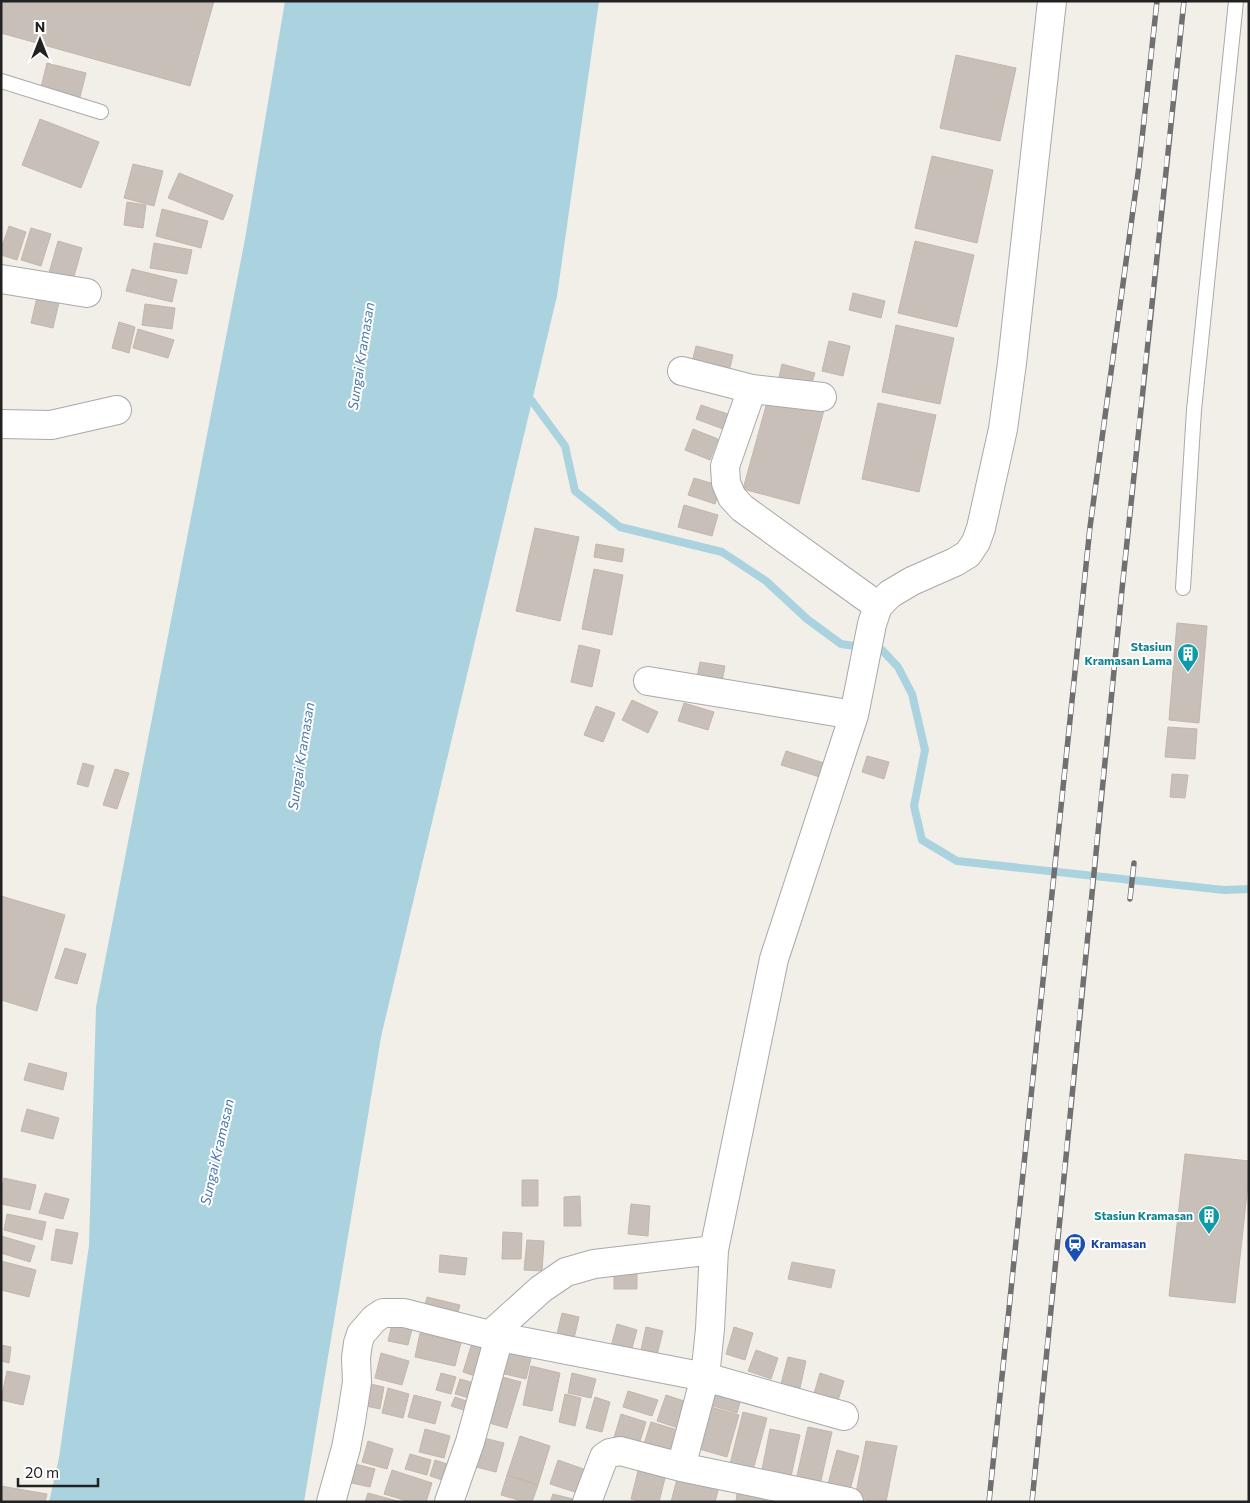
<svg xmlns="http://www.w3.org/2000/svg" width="1250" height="1503" font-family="Commissioner,sans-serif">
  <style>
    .water { fill: #aad3df }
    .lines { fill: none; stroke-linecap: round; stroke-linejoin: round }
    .stream { stroke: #aad3df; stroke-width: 8 }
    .building { fill: #c7bfb8; stroke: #c4b6ab }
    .lane-casing { stroke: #a9a9a9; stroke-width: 16 }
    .street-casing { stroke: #a9a9a9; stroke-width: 30 }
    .lane { stroke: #fff; stroke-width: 14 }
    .street { stroke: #fff; stroke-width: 28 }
    .rail-casing { stroke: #707070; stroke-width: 5.5 }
    .rail { stroke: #fff; stroke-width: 4; stroke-dasharray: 11; stroke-linecap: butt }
    .labels { text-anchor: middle; stroke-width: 4; stroke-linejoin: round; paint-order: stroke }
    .culture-label { font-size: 12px; font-weight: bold; fill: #0d838f; stroke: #fff; text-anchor: end }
    .transit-label { font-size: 12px; font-weight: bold; fill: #164399; stroke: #fff; text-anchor: start }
    .water-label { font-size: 14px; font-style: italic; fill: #4a7aab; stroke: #fff }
  </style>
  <rect width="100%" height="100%" fill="#f2efe9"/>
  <path class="water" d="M285,1H599L557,296L381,1037L304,1502H49L59,1458L89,1245L96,1007L245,239Z"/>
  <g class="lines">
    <path class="stream" d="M524,398L532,401L565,446L575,491L620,527L722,552L766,581L807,619L841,644L882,650L898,667L912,694L925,750L914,806L922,840L957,861L1224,890L1249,889"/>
  </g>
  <path class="building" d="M1,1H214L190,86L1,33Z
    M956,55L1016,68L1000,141L940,128Z
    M47,63L86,73L79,101L40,91Z
    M40,119L99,142L81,188L22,165Z
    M932,156L993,170L977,243L915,228Z
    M133,164L163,171L154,206L124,198Z
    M179,173L233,195L223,220L168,198Z
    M127,202L146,205L143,228L124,225Z
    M162,209L208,221L201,248L156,236Z
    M9,226L26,232L17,260L1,255V249Z
    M31,228L51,234L41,266L21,260Z
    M58,241L82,248L73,280L49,273Z
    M915,241L974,255L957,327L898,313Z
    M154,243L192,250L187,274L150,268Z
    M132,269L177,280L172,302L126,291Z
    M39,289L61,294L53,328L31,323Z
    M853,293L885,301L881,318L849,310Z
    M145,304L175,308L172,329L142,325Z
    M119,322L135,327L129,353L112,348Z
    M896,325L954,338L940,404L882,392Z
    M138,329L174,340L168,358L133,348Z
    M829,341L850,346L843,376L822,371Z
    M696,346L733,355L727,380L690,370Z
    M782,364L815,373L810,389L778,382Z
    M769,395L824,410L799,504L743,489Z
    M878,403L936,415L919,492L862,479Z
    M701,405L728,414L723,429L696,419Z
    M693,429L718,439L710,460L685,450Z
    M694,478L721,486L715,504L688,495Z
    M684,505L718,515L712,536L678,527Z
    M535,528L579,537L560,621L516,611Z
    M596,544L624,549L622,562L594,557Z
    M594,569L623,575L612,635L582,629Z
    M1177,623L1207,626L1199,723L1169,720Z
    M579,645L600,650L592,687L571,682Z
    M700,662L725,666L721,687L696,682Z
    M632,700L658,712L648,733L622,720Z
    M684,703L714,712L708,730L678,721Z
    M596,706L615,713L603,742L584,735Z
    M1168,727L1197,729L1195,759L1165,757Z
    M786,751L824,763L820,777L781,765Z
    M867,756L889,762L884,779L862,772Z
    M83,763L94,766L88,787L77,784Z
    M115,769L129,773L117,809L103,805Z
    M1172,774L1188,775L1185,798L1170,797Z
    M1,896L65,915L37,1011L1,1000Z
    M65,948L86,954L77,984L55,978Z
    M29,1063L67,1073L63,1090L24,1080Z
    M27,1109L59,1118L53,1139L21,1131Z
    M1185,1154L1249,1161V1175L1235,1303L1169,1296Z
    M4,1178L36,1185L30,1210L1,1204V1191Z
    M522,1180H538V1206H522Z
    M45,1193L69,1199L63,1219L39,1213Z
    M580,1196L581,1226H564V1197Z
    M631,1204L650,1206L648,1236L628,1234Z
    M7,1214L46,1222L42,1240L4,1230Z
    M56,1229L78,1233L72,1264L51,1260Z
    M503,1232L522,1233L521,1259H502Z
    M1,1236L35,1246L30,1262L1,1253Z
    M527,1240L544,1241L542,1271L524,1270Z
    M440,1255L467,1258L465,1275L439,1272Z
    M1,1261L36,1270L29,1297L1,1290Z
    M792,1262L835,1270L831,1288L788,1279Z
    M614,1271H637V1289H614Z
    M427,1297L460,1305L456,1320L423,1312Z
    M562,1313L579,1317L572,1347L555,1343Z
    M392,1324L412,1329L408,1345L388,1341Z
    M617,1324L637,1330L629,1359L609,1354Z
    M646,1327L663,1331L655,1363L639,1359Z
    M734,1327L753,1333L745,1360L726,1354Z
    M420,1333L461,1343L455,1366L415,1357Z
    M472,1343L493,1349L484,1379L463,1372Z
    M1,1345L11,1347L9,1363L1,1361Z
    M502,1347L532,1354L526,1379L496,1372Z
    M756,1350L778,1358L771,1379L748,1371Z
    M381,1353L409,1361L402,1385L375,1378Z
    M788,1357L806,1361L800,1388L781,1384Z
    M531,1366L560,1373L552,1411L523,1405Z
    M7,1371L30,1376L23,1405L1,1400Z
    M441,1373L456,1377L451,1394L436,1390Z
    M572,1373L596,1379L591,1398L568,1393Z
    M820,1373L844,1381L837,1404L813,1397Z
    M495,1375L521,1382L507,1428L482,1421Z
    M460,1379L481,1385L476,1400L455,1394Z
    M366,1383L384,1387L380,1409L361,1405Z
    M388,1388L409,1394L403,1418L382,1413Z
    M628,1391L658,1400L652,1416L623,1407Z
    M713,1392L741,1399L737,1413L710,1405Z
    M565,1394L581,1398L575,1426L559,1422Z
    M414,1395L441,1402L435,1424L408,1417Z
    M666,1395L693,1404L684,1430L657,1421Z
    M455,1397L478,1405L476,1414L451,1406Z
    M595,1397L610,1402L602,1432L586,1428Z
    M711,1407L739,1415L727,1457L699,1449Z
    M743,1412L767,1418L752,1474L729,1468Z
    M621,1414L646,1422L638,1448L613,1441Z
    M651,1422L684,1432L675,1460L642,1450Z
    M808,1427L832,1432L820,1485L796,1480Z
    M425,1429L450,1436L444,1458L419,1452Z
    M770,1429L800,1435L789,1486L760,1480Z
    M520,1436L550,1446L538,1485L507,1475Z
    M484,1438L504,1443L496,1472L476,1467Z
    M368,1441L393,1449L387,1469L362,1462Z
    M866,1441L897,1446L886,1502H877L855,1498Z
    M837,1450L859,1456L850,1490L828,1484Z
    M410,1454L431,1460L427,1475L405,1469Z
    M435,1460L456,1467L451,1483L430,1476Z
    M558,1460L592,1472L584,1495L550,1484Z
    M347,1462L375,1469L370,1487L343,1481Z
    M640,1463L667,1470L659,1502H642L631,1499Z
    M392,1470L432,1483L426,1502H410L384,1494Z
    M507,1475L538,1485L532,1502H525L501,1495Z
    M678,1475L719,1487L715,1502H671Z
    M1,1486L47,1494L45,1502H1Z
    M738,1486L769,1490L767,1502H736Z
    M368,1493L401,1502H365Z
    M553,1494L581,1501V1502H550Z"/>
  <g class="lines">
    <g class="lane-casing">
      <path id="lane" d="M1,81L101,112
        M1183,588L1194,410L1236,1"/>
    </g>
    <g class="street-casing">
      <path id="street" d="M1,279L87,293
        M682,371L752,389
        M822,397L752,389L725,466L726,483L732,497L742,508L878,606
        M1,424L51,425L117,410
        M648,681L854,715
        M490,1335L541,1289L566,1272L594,1264L714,1250L774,959L854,715L872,624L878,606L890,594L912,581L955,562L968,554L976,542L981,528L1003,429L1012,363L1052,1
        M681,1467L705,1377L710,1329L714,1250
        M331,1502L346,1448L351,1421L357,1382L356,1358L358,1343L361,1334L374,1319L383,1313H404L490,1335L705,1377L844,1416
        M449,1502L470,1442L499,1337
        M587,1502L604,1457L610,1453L620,1451L681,1467L849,1502"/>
    </g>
    <use href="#lane" class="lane"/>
    <use href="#street" class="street"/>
    <g class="rail-casing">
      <path id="rail" d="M1130,899L1134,863
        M989,1502L1090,527L1139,166L1157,1
        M1032,1502C1081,1001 1129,501 1184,1"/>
    </g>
    <use href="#rail" class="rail"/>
  </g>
  <defs>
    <g id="building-pin" transform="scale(1.125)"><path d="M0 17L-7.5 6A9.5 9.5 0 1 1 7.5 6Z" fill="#0f9aa8" stroke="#fff"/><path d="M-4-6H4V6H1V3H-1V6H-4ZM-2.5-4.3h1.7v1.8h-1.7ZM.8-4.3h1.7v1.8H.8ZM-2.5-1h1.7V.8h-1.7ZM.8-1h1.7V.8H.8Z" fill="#fff"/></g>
    <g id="station-pin" transform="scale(1.125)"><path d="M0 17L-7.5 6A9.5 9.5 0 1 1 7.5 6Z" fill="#1a4fb4" stroke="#fff"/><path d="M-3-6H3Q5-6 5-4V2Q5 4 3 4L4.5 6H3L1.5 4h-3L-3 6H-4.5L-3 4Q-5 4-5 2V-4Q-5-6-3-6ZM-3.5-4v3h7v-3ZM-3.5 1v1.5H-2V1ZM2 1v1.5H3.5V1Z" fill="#fff"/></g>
  </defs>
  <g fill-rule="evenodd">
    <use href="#building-pin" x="1188" y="654"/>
    <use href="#building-pin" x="1209" y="1216"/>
    <use href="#station-pin" x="1075" y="1244"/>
  </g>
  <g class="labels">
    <g class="culture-label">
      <text x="1172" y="651">Stasiun<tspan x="1172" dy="14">Kramasan Lama</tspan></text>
      <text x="1193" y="1220">Stasiun Kramasan</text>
    </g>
    <g class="transit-label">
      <text x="1091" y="1248">Kramasan</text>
    </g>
    <g class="water-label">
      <text transform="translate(361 356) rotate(-81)" y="5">Sungai Kramasan</text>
      <text transform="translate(301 756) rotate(-81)" y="5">Sungai Kramasan</text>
      <text transform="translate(217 1152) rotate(-77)" y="5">Sungai Kramasan</text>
    </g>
  </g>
  <rect width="1250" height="1503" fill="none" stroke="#222222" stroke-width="5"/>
  <g transform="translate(40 40)" stroke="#ffffff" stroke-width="4" paint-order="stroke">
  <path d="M0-4L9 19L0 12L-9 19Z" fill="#222222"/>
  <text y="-8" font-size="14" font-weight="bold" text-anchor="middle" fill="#222222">N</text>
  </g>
  <path d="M18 1478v8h80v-8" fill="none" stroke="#222222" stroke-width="2.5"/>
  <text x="25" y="1478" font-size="15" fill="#222222" stroke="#ffffff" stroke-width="4" paint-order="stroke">20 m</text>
</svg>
